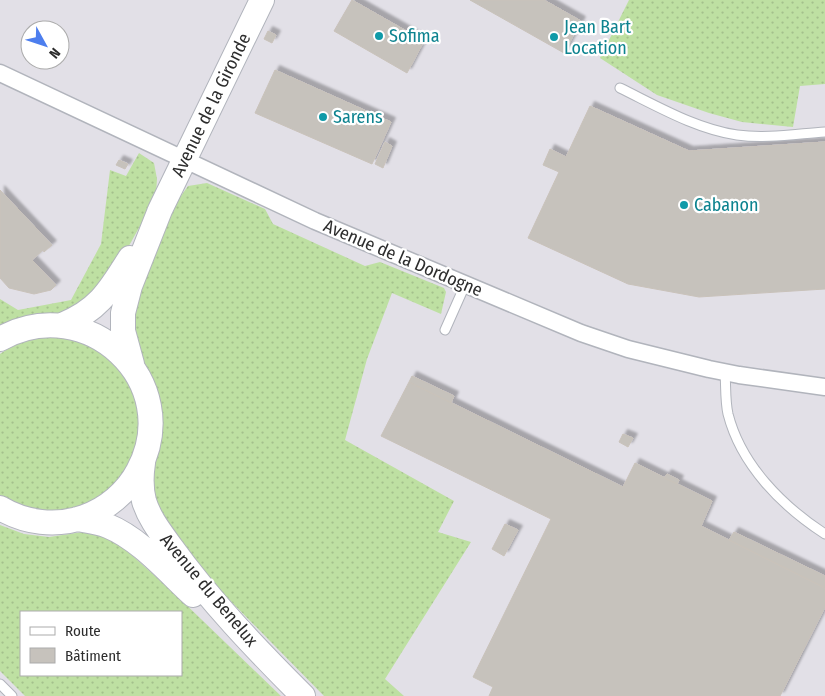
<svg xmlns="http://www.w3.org/2000/svg" width="825" height="696" font-family="'Fira Sans Condensed',sans-serif">
  <style>
    .industrial { fill: #e2e0e7; fill-rule: evenodd }
    .grass { fill: url(#grass-dots); fill-rule: evenodd }
    .building { fill: #c6c2bc; stroke: #c9c2ba; filter: url(#shadow) }
    .lines { fill: none; stroke-linecap: round; stroke-linejoin: round }
    .lane-casing { stroke: #b1b4bc; stroke-width: 11 }
    .street-casing { stroke: #b1b4bc; stroke-width: 19 }
    .secondary-casing { stroke: #b1b4bc; stroke-width: 26 }
    .lane { stroke: #fff; stroke-width: 9 }
    .street { stroke: #fff; stroke-width: 16 }
    .secondary { stroke: #fff; stroke-width: 24 }
    .culture-dot { fill: #0f9aa8; stroke: #fff; stroke-width: 2 }
    .labels { text-anchor: middle; stroke-width: 4.5; stroke-linejoin: round; paint-order: stroke }
    .culture-label { font-size: 18px; fill: #0d838f; stroke: #fff; text-anchor: start }
    .street-label { font-size: 18px; fill: #2d2d2d; stroke: #fff }
  </style>
  <defs>
    <pattern id="grass-dots" width="8" height="8" patternUnits="userSpaceOnUse" patternTransform="scale(1.25)"><rect width="8" height="8" fill="#bee0a2"/><path d="M2 2h.1M6 6h.1" fill="none" stroke="#a4c08c" stroke-width="1.8" stroke-linecap="round"/></pattern>
    <filter id="shadow"><feDropShadow dx="4.5" dy="-4.5" stdDeviation="1" flood-color="#0004"/></filter>
  </defs>
  <rect width="100%" height="100%" fill="#ede6e1"/>
  <path class="industrial" d="M0,0H825V696H0ZM30,30H60V60H30ZM21,612H181V675H21Z"/>
  <path class="grass" d="M629,0H825V84L800,86L793,127L742,122L709,113L657,95L600,58Z
    M139,153L154,163L157,179L156,194L149,210L116,269L81,312L0,331V299L18,310L71,300L101,244L110,170L126,176Z
    M207,183L265,209L273,224L365,266L380,262L444,288L446,292L441,314L392,293L367,359L345,440L454,501L438,532L471,542L385,679L404,696H324L203,573L153,502L152,472L158,440L161,406L141,359L130,318L171,210L188,186Z
    M55,336L84,342L116,363L137,398L140,439L121,480L91,503L59,512L29,509L0,495V354C17,342 34,338 55,336Z
    M0,525L24,534L49,537L83,532L106,535L125,549L174,593L281,696H25L0,671ZM21,612H181V675H21Z"/>
  <path class="building" d="M352,0L424,41L407,73L334,31Z
    M470,0H544L581,21L564,53Z
    M268,31L276,35L272,43L264,39Z
    M275,70L391,122L372,164L255,113Z
    M590,106L689,151L825,142V289L699,297L628,284L528,238L559,172L543,165L550,149L566,157Z
    M385,142L392,146L383,168L375,164Z
    M119,160L128,164L125,169L116,165Z
    M0,190L52,245L44,252L43,250L32,260L56,285L51,290L34,294L9,288L0,278Z
    M412,376L454,396L451,403L409,382Z
    M409,382L623,487L635,463L712,501L701,526L825,588V607L780,696H489L493,687L473,677L551,519L381,436Z
    M623,434L633,438L628,447L619,442Z
    M667,474L679,480L677,484L664,478Z
    M505,524L518,530L504,556L492,549Z
    M734,532L825,576V588L729,540Z"/>
  <g class="lines">
    <g class="lane-casing">
      <path id="lane" d="M620,88C657,106 696,129 737,135C766,139 796,134 825,132
        M445,330L465,285
        M725,372C726,386 725,401 728,414C741,465 782,506 825,534
        M0,684L12,696"/>
    </g>
    <g class="street-casing">
      <path id="street" d="M0,73L315,221L581,333L628,349L709,369L739,375L825,387"/>
    </g>
    <g class="secondary-casing">
      <path id="secondary" d="M62,325C99,310 110,290 130,258
        M0,339C87,290 186,382 138,471C127,492 107,509 84,517C56,527 25,523 0,508
        M132,364L123,331V313L130,286L160,210L262,0
        M143,463C141,476 141,489 144,501C149,518 161,533 171,547C210,601 256,649 303,696
        M77,519C88,521 98,522 108,526C140,539 168,572 193,595"/>
    </g>
    <use href="#lane" class="lane"/>
    <use href="#street" class="street"/>
    <use href="#secondary" class="secondary"/>
  </g>
  <g class="culture-dot">
    <circle cx="379" cy="36" r="5"/>
    <circle cx="554" cy="37" r="5"/>
    <circle cx="323" cy="117" r="5"/>
    <circle cx="684" cy="205" r="5"/>
  </g>
  <g class="labels">
    <g class="culture-label">
      <text x="564" y="33">Jean Bart<tspan x="564" dy="21">Location</tspan></text>
      <text x="389" y="42">Sofima</text>
      <text x="333" y="123">Sarens</text>
      <text x="694" y="211">Cabanon</text>
    </g>
    <g class="street-label">
      <text transform="translate(211 105) rotate(-64)" y="6">Avenue de la Gironde</text>
      <text transform="translate(403 258) rotate(23)" y="6">Avenue de la Dordogne</text>
      <text transform="translate(209 590) rotate(50)" y="6">Avenue du Benelux</text>
    </g>
  </g>
  <rect x="20" y="611" width="162" height="65" fill="#ffffff" stroke="#ababab"/>
  <rect x="30" y="627" width="25" height="8" fill="#ffffff" stroke="#ababab"/>
  <text x="65" y="636" font-size="15" fill="#2d2d2d">Route</text>
  <rect x="30" y="648" width="25" height="15" fill="#c6c2bc" stroke="#ababab"/>
  <text x="65" y="661" font-size="15" fill="#2d2d2d">Bâtiment</text>
  <g transform="translate(45 45) rotate(130)"><circle r="24" fill="#ffffff" stroke="#ababab"/>
  <path d="M0-4L9 19L0 12L-9 19Z" fill="#4d7eee"/>
  <text y="-8" font-size="14" font-weight="bold" text-anchor="middle" fill="#2d2d2d">N</text>
  </g>
</svg>
